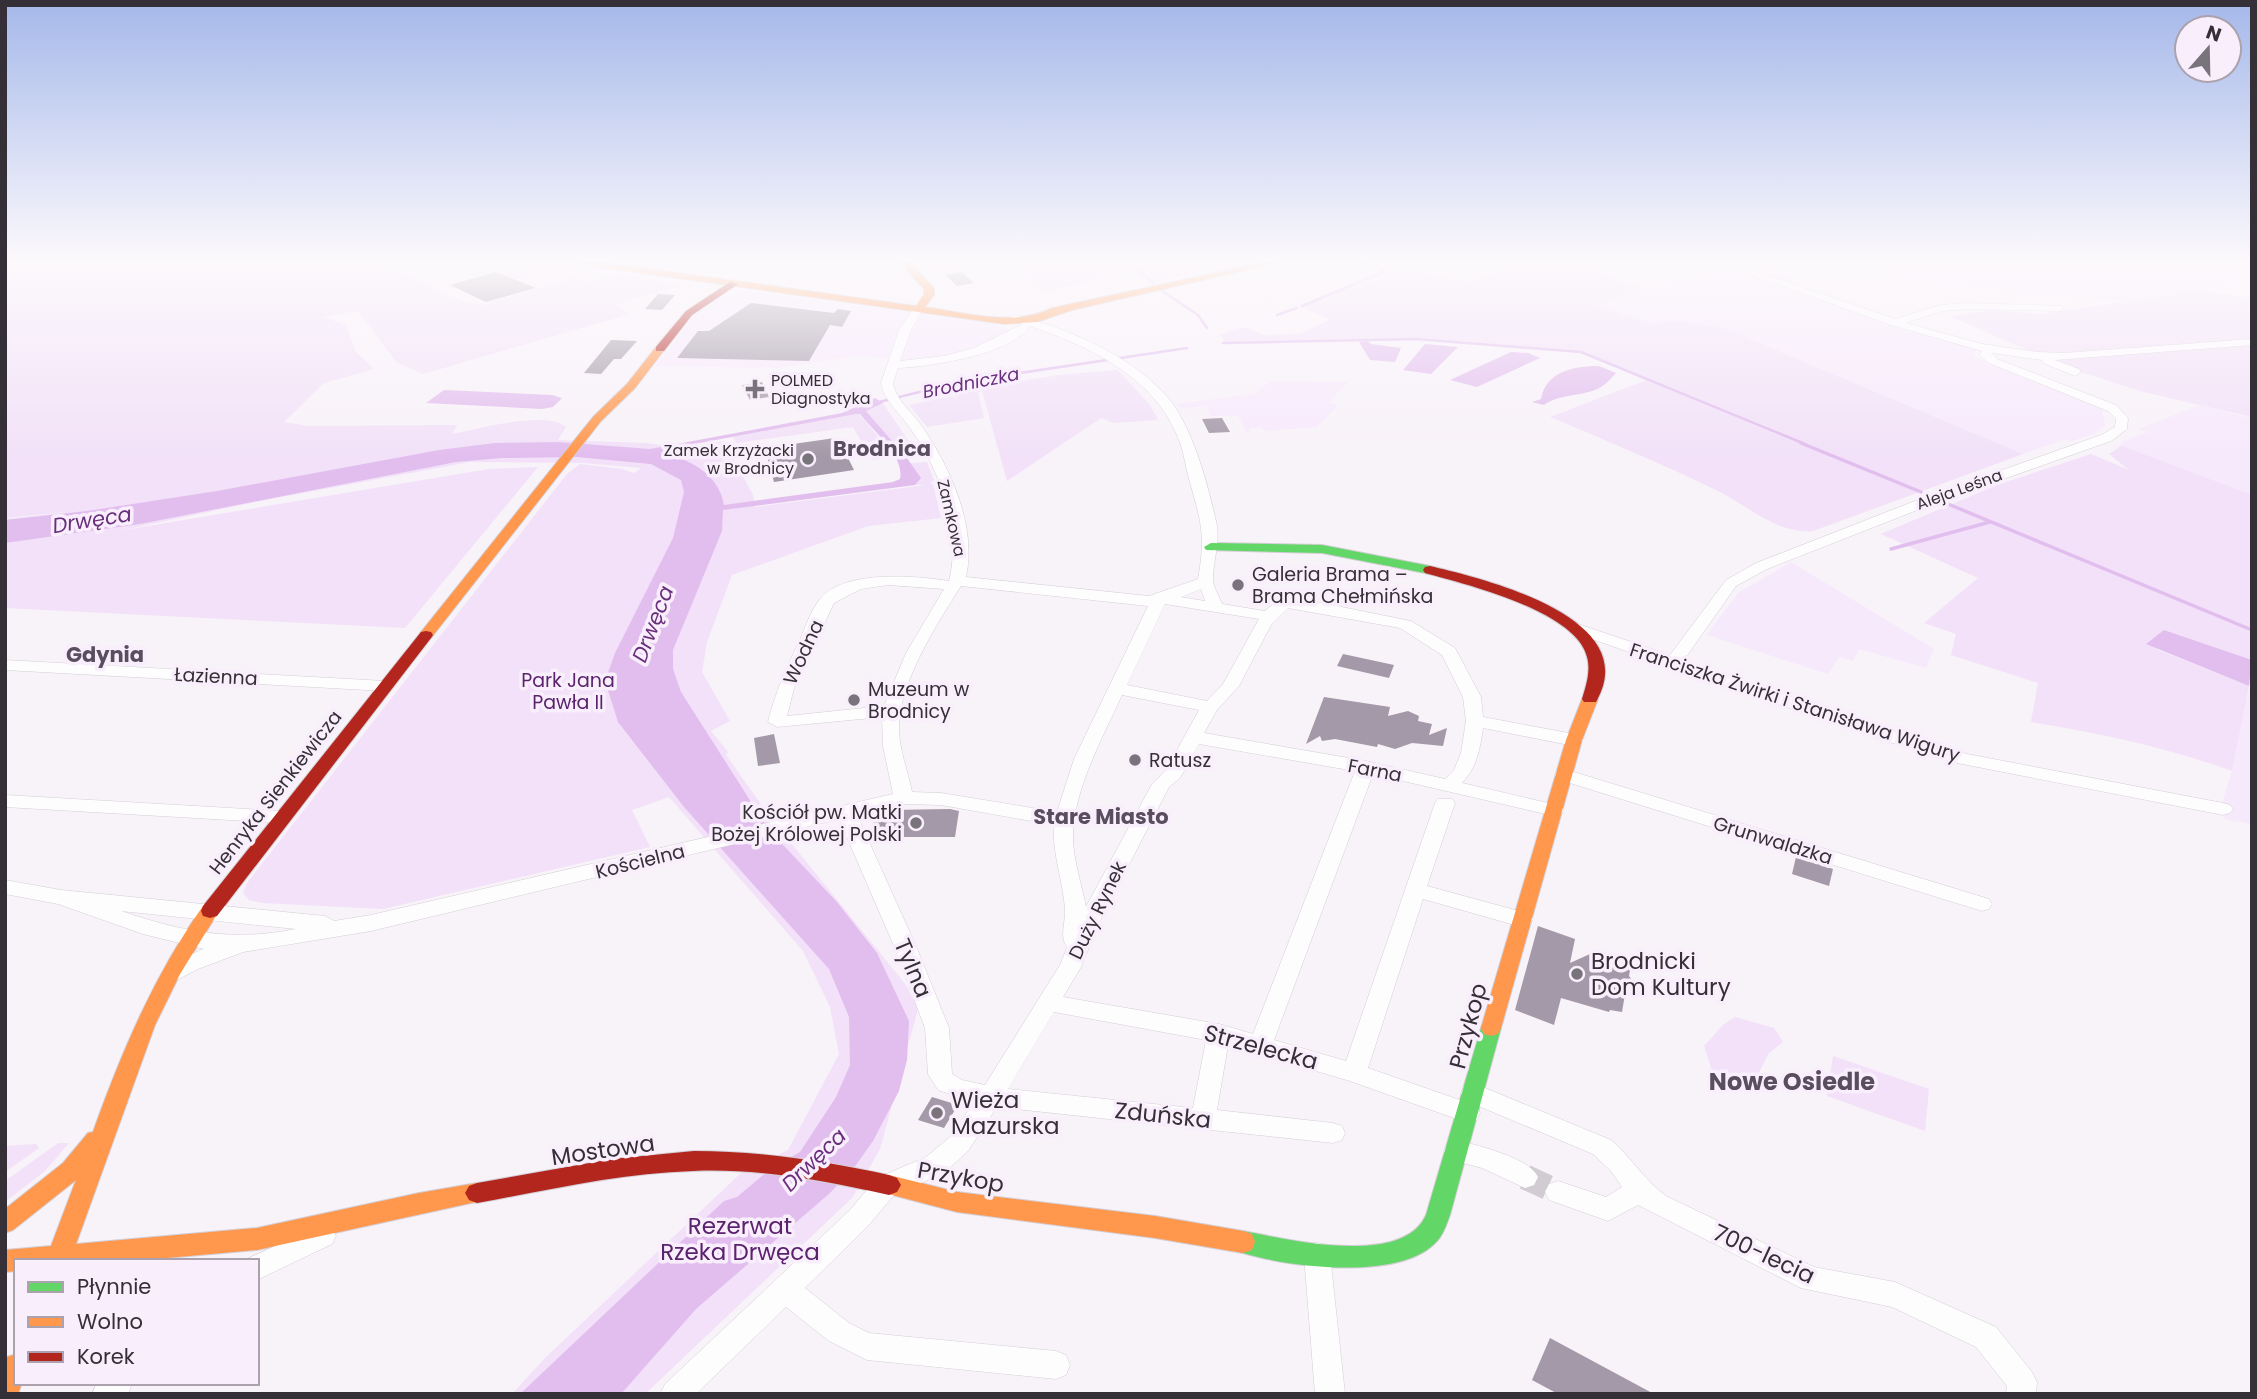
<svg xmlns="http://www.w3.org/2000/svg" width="2257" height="1399" font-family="Poppins,sans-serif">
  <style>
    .built { fill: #f7e9fc }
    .green { fill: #f2e1f8 }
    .water { fill: #e2beee; fill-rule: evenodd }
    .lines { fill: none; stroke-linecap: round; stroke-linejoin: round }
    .stream-far1 { stroke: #e2beee; stroke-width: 2.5 }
    .stream { stroke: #e2beee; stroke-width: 3.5 }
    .building { fill: #a499a8 }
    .street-tunnel { stroke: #d1cbd2; stroke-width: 25; stroke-dasharray: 25 13; stroke-linecap: butt }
    .street-casing { stroke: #d3ced5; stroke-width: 1 }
    .fast-casing { stroke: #d3ced5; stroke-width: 2 }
    .slow-casing { stroke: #d3ced5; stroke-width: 2 }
    .jam-casing { stroke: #d3ced5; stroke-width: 2 }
    .street { fill: #fefdfe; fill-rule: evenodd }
    .fast { fill: #63d668; fill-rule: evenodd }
    .slow { fill: #ff974d; fill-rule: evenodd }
    .jam { fill: #b3261e; fill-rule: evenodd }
    .poi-dot { fill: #79737b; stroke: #f9effc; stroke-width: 2.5 }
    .labels { text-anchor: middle; stroke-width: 7; stroke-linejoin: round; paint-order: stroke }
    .far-poi-label { font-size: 16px; fill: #352f37; stroke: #f9effc; text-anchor: start }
    .far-street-label { font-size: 16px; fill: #352f37; stroke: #f9effc }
    .far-water-label { font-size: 18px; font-style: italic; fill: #692f7d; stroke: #f9effc }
    .poi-label { font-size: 19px; fill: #352f37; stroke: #f9effc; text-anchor: start }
    .street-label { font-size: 19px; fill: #352f37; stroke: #f9effc }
    .park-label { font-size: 19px; fill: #5b226e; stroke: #f9effc }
    .far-district-label { font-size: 21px; font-weight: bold; fill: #5a4d5f; stroke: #f9effc }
    .water-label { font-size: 21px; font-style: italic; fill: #692f7d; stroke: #f9effc }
    .neighbourhood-label { font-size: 21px; font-weight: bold; fill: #5a4d5f; stroke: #f9effc }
    .near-poi-label { font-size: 23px; fill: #352f37; stroke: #f9effc; text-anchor: start }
    .near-street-label { font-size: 23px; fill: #352f37; stroke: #f9effc }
    .near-park-label { font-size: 23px; fill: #5b226e; stroke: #f9effc }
    .near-neighbourhood-label { font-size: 24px; font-weight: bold; fill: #5a4d5f; stroke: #f9effc }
  </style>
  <rect width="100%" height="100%" fill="#f8f2f9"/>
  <path class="built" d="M918,262H1118L1130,272L1045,291L1008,262L929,274Z
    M1886,262H2252V278L2202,291L2126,301L1889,279L1880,266L1890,265Z
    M1729,269L1890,325L1972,346L1977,350L1973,355L1983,361L2102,409L2105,426L2091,435L2072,441L2065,439L2023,454L1724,328L1671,321L1650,325L1595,305L1643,289Z
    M748,291L994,324L1013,331L972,350L904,363L899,362L900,358L855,356L778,368L655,366L699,311L719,298Z
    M1271,381L1348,382L1328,403L1338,405L1317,427L1264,431L1262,427L1249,428L1250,431L1246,432L1238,416H1210L1207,406L1180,409L1175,404L1254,394Z
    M2199,405L2252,418V494L2244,497L2114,451L2124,441L2147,432L2139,429Z
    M1791,562L1934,649L1926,668L1859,649L1853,661L1839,657L1828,674L1707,635L1738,593Z
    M2252,680V824L2224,819L2223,800L2232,771L2240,723Z"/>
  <path class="green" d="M5,262H81C87,269 106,266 122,262H379L372,264L434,284L436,289L465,302L482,305L565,280L585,270L595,272L574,278L588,281L619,274L684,285L616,304L630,314L423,374L397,363L358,311L323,317L346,325L355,351L374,369L324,383L284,422L308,426L457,425L452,434C478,429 546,410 566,427L558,440L648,443L681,449L724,441L753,495L755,507L926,485H915L920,478L911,463L927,462L934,480L930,484H933L941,518L868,526L732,575L707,642L702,672L730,721L711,731L728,752L726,755L770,817L906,985L918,1009L880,1149L853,1197L645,1394H512L545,1358L740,1174L788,1150L839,1054L830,1007L803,951L669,797L632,810L650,847L383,909L263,903L249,900L243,893L247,883L567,474L580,464L622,469L634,473L641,468L583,463L470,462L265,500L118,531L489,469L538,467L405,628L5,608V519L77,511L5,518Z
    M1008,262H1091L1101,273L1107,271L1093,262H1118L1130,272L1045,291Z
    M1129,262H1230L1154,283Z
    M1555,262L1564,265L1577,262L1643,289L1597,305L1650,325L1671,321L1724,328L2023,454L1813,531C1775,534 1748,505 1716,490C1662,464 1606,440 1550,417L1649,379L1582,351L1416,338L1225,342L1220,335L1245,327L1264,335L1300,334L1330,320L1301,306L1401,269L1468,281L1504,270L1492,264Z
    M548,263L576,268C554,275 532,282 509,278Z
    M1739,266H1794L1806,275L1776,267L1768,269L1793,279L1792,281L1796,286Z
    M2202,291L2252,298V417L2143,392L2075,370L1949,316L1992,310L2039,314Z
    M1118,370L1150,405L1158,420L1113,423L1101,418L1007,481L982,391L978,393L984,418L927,427L909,405L952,396L957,399L955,395L973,391L976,388L1058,375Z
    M883,403L919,457L907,458L866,411Z
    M856,414H859L896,457L872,460L853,427L736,443L733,437Z
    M2122,446L2252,495V660L2164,630L2156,649L2249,686L2232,771C2166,747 2100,733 2031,722L2038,683L1951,655L1956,634L1924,623L1978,578L1881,534L1997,485L2091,454L2129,470L2109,454Z
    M1735,1017L1774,1028L1783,1042L1769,1053L1759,1072L1742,1080L1733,1090L1715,1080L1704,1046L1723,1025Z
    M1833,1056L1929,1089L1925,1131L1827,1096Z
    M58,1143H69L45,1171L5,1202V1181Z
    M36,1144L39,1148L5,1172V1146Z"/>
  <path class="water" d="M1368,341L1371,344L1401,348L1395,362L1370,360L1359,342Z
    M1425,344L1458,347L1431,374L1403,370Z
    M1511,352L1528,353L1540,358L1477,387L1450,380Z
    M1599,366L1616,373C1612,377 1608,382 1604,385C1589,397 1559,393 1544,405L1532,402L1541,399C1546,371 1574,366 1599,366Z
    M444,390L552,395L562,398L553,407L542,409L426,403Z
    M875,398L883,403L866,411L907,458L921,478L915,485L723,510L722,531L673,650V669L681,692L769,830L837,902L877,953L909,1021L907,1060L899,1091L873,1141L856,1165L830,1193L696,1309L621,1394H520L724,1201L737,1197L769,1170L800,1152L836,1097L850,1065L849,1017L829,969L684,807L618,722L605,681L615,653L673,538L684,492L681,480L651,464L577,457L502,458L456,462L140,524L5,543V520L87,511L217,491L439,450L495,443L558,442L650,449L842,413ZM856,414H860C873,431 905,456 900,479L893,482L724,505C719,475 694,463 668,453L678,447Z
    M2164,630L2252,660L2249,686L2146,644Z"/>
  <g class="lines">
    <path class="stream-far1" d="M1127,262L1153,283
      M1159,289L1198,315L1207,328
      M1302,306L1386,271L1360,262
      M1277,315L1297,308
      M1223,343L1416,339L1581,352L1805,444
      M875,403L960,382L1187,348"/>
    <path class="stream" d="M1801,443L1921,492
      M1948,504L2252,630
      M1891,549L1990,522"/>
  </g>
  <path class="building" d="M496,272L536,288L486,302L450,285Z
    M962,272L974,283L957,286L945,275Z
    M658,294L675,295L662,310L645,309Z
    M751,303L834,313L838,309L851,311L842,327L830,325L809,361L677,358L698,331H709Z
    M611,340L637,341L621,359H614L601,374L584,373Z
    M762,382L769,397L750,400L742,385Z
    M1222,418L1230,432L1209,433L1202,419Z
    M835,438L843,439L842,446L854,470L774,482L765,448Z
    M1343,654L1394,665L1389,678L1337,666Z
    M1324,697L1390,707L1388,716L1408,711L1419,716L1418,721L1432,724L1429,735L1447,728L1443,746L1412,743L1395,749L1378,744L1377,747L1335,739L1322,741L1320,736L1306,744Z
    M774,734L780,763L758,766L754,738Z
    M950,809L959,811L955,837H870L875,813L890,810Z
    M1796,857L1833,869L1829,886L1792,874Z
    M1538,926L1575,939L1570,963L1590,954L1630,970L1629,976L1636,985L1626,988L1622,1012L1610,1010L1609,1012L1561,998L1554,1025L1515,1010Z
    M932,1097L958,1105L944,1128L918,1120Z
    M1550,1338L1654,1394H1558L1532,1380Z"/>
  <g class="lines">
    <path class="street-tunnel" d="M1525,1177L1558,1192"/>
    <g class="street-casing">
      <path id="street" d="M1261,262H1286C1281,267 1266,267 1261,262Z
        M1715,262H1728L1895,319L1941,305L1967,303L2062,306V310L2058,311L1967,309L1942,311L1906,323L1982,344L2037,352L2064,353L2252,339V345L2055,360L2079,369L2081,372L2075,376L2043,363L2042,360L1992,353L1997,359L2116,405L2128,418L2127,429L2111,441L1925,507L1767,569L1736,586L1684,660L1876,726L1967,754L2223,803L2230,805L2233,809L2230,813L2223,815L1957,763L1864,734L1569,631L1567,628L1569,625L1575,623L1670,655L1726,580L1756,563L1915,501L2101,435L2115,427L2116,419L2108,411L1989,363L1979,355L1982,351L1891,325Z
        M914,307L923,309L911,330L900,361L944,356L974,348L1023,324L1011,320V316L1015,315C1067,328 1127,354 1164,393C1192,423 1207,482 1216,521C1221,542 1213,559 1213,579C1213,587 1219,596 1222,604L1265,611L1277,601L1297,598L1411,621L1455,648L1481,697L1483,717L1574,734L1583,740L1574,746L1483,728C1480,749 1477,767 1462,783L1561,806L1564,810L1561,814L1554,816L1373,774L1274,1040L1346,1061L1435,803L1438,799H1452L1455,803L1427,886L1530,914L1533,919L1530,924L1522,927L1423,899L1368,1068L1477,1106L1480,1113L1477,1120L1468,1123L1350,1081L1228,1045L1217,1110L1333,1123L1342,1126L1345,1133L1342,1140L1333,1143L997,1107L968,1151L944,1173L895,1194L867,1227L805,1288L849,1323L869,1333L1056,1351L1066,1355L1070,1365L1066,1375L1056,1379L867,1360L829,1341L786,1307L696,1394H660L665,1384L849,1211L877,1178L926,1157L950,1137L974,1102L938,1090L928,1074L925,1028L894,946L839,819L371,931L243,952L198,969L173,982L165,980L162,974C170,960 190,955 204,949L143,934L58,904L5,894V880L61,890L325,916L334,921L371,915L893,794L883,746L882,717L777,727L768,722C775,693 786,669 799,642C805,628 811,610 820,599C844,569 917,576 949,581C962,530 940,470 910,428C900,413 884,401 881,383L899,330ZM1029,326C1085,344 1152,376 1176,433C1183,447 1185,464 1189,479C1201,521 1206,535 1198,579L1149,596L966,577C977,527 951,469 923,428C914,413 896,401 893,383L898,368C928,367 1015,354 1029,326ZM888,585L944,589L906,653L884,706L787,716L794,688L834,603L861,589ZM961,586L1148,606L1074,759L1057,812L941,793L912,792C908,771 899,750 899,728C899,682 937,624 961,586ZM1201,589L1205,601L1181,597ZM1165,604L1259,619L1223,684L1207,701L1127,685ZM1288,608L1400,628L1442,655L1463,697L1466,721L1461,753L1454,770L1445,779L1366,761L1204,733L1217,710L1239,686L1271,625ZM1122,695L1199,710L1166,770L1152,784L1086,907C1082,885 1073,860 1073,837C1073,790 1103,737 1122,695ZM1199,744L1355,771L1253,1034L1219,1024L1063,997L1081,967L1099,923L1169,787L1180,778ZM903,804L941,805L1054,825C1052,854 1063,880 1065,909C1066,921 1059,937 1067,947L1060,965L985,1085L962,1080L952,1074L949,1028L916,946L857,815ZM121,911L296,929C232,942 183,932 121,911ZM1054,1012L1206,1040L1193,1108L1008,1089Z
        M5,660L385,681L394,686L385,691L5,670Z
        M1564,769L1989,899L1992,904L1989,909L1982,911L1557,779L1555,775L1557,771Z
        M5,795L281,811L288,812L291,817L288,822L281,823L5,807Z
        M1473,1083L1611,1140C1631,1157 1644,1180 1666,1196L1814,1267L1895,1282L1996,1327L2032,1372L2037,1382L2036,1394H2006L2007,1386L1976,1347L1892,1307L1801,1288L1638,1205L1608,1221L1549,1200L1545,1192L1549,1184L1558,1181L1606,1197L1622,1187L1611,1171L1593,1154L1464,1100L1461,1093L1464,1086Z
        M1457,1140C1478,1146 1528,1157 1538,1177L1534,1185L1525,1188L1482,1168L1448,1159L1444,1151L1448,1143Z
        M323,1224L332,1228L336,1236L332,1244L257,1280V1261L247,1259Z
        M1317,1243L1327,1246L1330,1255L1345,1394H1315L1304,1255L1307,1246Z
        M97,1383H132L128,1394H92Z"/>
    </g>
    <g class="fast-casing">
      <path id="fast" d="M1211,543L1322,545L1430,566L1437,570L1430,574L1322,553L1206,550L1204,547Z
        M1491,1020L1498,1022L1501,1028L1450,1215C1447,1223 1444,1233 1438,1240C1402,1283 1281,1267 1234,1250L1231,1242L1234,1234L1243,1231C1286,1239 1403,1268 1426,1215L1481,1028L1484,1022Z"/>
    </g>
    <g class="slow-casing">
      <path id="slow" d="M579,262H601L916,306L924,295V289L899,262H909L934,288V295L925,307C966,313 1016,327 1052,308L1266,262H1282L1072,310L1037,322L1004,324L584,265Z
        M656,347L665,349L635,388L601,421L431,638H421L419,635L421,632L593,417L627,384Z
        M1590,694L1598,699L1582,740L1501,1028L1498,1034L1491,1036L1484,1034L1481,1028L1566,740L1582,699Z
        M210,904L217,906L219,911L180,974L155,1025L76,1244L257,1228L419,1193L477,1183L485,1186L489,1193L485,1200L257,1250L133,1261H16V1271L5,1272V1250L51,1246L76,1180L13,1230L5,1233V1209L63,1163L88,1133L93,1132C122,1051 154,976 203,906Z
        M889,1175L957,1192L1155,1216L1243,1231L1252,1234L1255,1242L1252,1250L1243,1253L1155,1238L957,1212L881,1192L877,1185L881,1178Z
        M16,1354V1383H22L18,1394H5V1361L7,1357Z"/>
    </g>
    <g class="jam-casing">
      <path id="jam" d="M730,282L738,284L692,315L664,351H656V347L686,311Z
        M1430,566C1484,579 1645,617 1596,702H1584L1582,699C1586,686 1591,671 1587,657C1576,611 1465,584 1425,573L1423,570L1425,567Z
        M426,631L431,632L433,635L431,638L217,916L210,918L203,916L201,911L203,906L421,632Z
        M694,1151C760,1151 825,1161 889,1175L897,1178L901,1185L897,1192L889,1195C825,1181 759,1168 693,1171C620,1173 549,1190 477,1203L469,1200L465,1193L469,1186L477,1183L612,1159Z"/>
    </g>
    <use href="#street" class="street"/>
    <use href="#fast" class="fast"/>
    <use href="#slow" class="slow"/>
    <use href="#jam" class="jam"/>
  </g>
  <linearGradient id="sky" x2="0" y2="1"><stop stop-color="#a5b8ea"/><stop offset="0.57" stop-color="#fcf9fc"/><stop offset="1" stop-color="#fcf9fc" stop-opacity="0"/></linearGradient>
  <rect width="2257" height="457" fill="url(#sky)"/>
  <g class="poi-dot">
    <path d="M751.5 378.5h7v7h7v7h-7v7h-7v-7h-7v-7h7z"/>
    <circle cx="808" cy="459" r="7"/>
    <circle cx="1238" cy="585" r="7"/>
    <circle cx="854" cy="700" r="7"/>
    <circle cx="1135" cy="760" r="7"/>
    <circle cx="916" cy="823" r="7"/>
    <circle cx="1577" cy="974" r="7"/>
    <circle cx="937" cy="1113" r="7"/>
  </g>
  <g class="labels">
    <g class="far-poi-label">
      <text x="771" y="386">POLMED<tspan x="771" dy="18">Diagnostyka</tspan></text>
      <text x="794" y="456" text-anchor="end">Zamek Krzyżacki<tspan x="794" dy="18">w Brodnicy</tspan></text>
    </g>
    <g class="far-street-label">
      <text transform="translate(1959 489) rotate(-20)" y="6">Aleja Leśna</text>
      <text transform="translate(952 518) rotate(77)" y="6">Zamkowa</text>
    </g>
    <g class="far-water-label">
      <text transform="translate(971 383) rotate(-11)" y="6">Brodniczka</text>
    </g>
    <g class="poi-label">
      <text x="1252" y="581">Galeria Brama –<tspan x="1252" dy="22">Brama Chełmińska</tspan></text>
      <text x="868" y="696">Muzeum w<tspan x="868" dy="22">Brodnicy</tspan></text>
      <text x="1149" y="767">Ratusz</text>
      <text x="902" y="819" text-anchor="end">Kościół pw. Matki<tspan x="902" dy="22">Bożej Królowej Polski</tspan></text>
    </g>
    <g class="street-label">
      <text transform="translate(803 652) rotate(-65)" y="7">Wodna</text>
      <text transform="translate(216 676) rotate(3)" y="7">Łazienna</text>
      <text transform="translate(1795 702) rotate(18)" y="7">Franciszka Żwirki i Stanisława Wigury</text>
      <text transform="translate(1375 770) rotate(11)" y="7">Farna</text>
      <text transform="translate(275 792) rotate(-52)" y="7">Henryka Sienkiewicza</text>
      <text transform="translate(1773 840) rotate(17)" y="7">Grunwaldzka</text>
      <text transform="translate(640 861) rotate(-14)" y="7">Kościelna</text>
      <text transform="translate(1097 910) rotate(-64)" y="7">Duży Rynek</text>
    </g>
    <g class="park-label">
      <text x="568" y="687">Park Jana<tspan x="568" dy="22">Pawła II</tspan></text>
    </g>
    <g class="far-district-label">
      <text x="882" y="456">Brodnica</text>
    </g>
    <g class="water-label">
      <text transform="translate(92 520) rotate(-9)" y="7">Drwęca</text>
      <text transform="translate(653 624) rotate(-69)" y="7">Drwęca</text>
      <text transform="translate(814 1160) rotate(-44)" y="7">Drwęca</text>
    </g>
    <g class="neighbourhood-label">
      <text x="105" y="662">Gdynia</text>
      <text x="1101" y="824">Stare Miasto</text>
    </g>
    <g class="near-poi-label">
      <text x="1591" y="969">Brodnicki<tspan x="1591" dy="26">Dom Kultury</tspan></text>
      <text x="951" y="1108">Wieża<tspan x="951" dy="26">Mazurska</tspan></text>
    </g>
    <g class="near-street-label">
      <text transform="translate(913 968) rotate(67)" y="8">Tylna</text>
      <text transform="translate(1468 1026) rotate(-75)" y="8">Przykop</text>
      <text transform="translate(1261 1047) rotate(15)" y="8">Strzelecka</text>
      <text transform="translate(1163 1115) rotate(6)" y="8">Zduńska</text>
      <text transform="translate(603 1150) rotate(-8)" y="8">Mostowa</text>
      <text transform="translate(961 1177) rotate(10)" y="8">Przykop</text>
      <text transform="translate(1764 1254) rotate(25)" y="8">700-lecia</text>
    </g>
    <g class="near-park-label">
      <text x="740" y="1234">Rezerwat<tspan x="740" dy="26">Rzeka Drwęca</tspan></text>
    </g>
    <g class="near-neighbourhood-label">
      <text x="1792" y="1090">Nowe Osiedle</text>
    </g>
  </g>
  <rect width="2257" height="1399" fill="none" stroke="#352f37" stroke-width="14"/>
  <rect x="14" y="1259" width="245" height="126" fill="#f9effc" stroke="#aba2ad" stroke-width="2"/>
  <rect x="28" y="1282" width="35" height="10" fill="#63d668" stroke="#aba2ad" stroke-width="2"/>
  <text x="77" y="1294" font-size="21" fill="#352f37">Płynnie</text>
  <rect x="28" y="1317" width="35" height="10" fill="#ff974d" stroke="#aba2ad" stroke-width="2"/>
  <text x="77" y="1329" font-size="21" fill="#352f37">Wolno</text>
  <rect x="28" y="1352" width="35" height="10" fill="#b3261e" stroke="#aba2ad" stroke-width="2"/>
  <text x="77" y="1364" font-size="21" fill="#352f37">Korek</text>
  <g transform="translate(2208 49) rotate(20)"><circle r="33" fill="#f9effc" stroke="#aba2ad" stroke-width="2"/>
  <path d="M0-5L12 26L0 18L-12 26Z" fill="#79737b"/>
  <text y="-10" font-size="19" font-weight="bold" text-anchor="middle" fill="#352f37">N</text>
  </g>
</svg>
